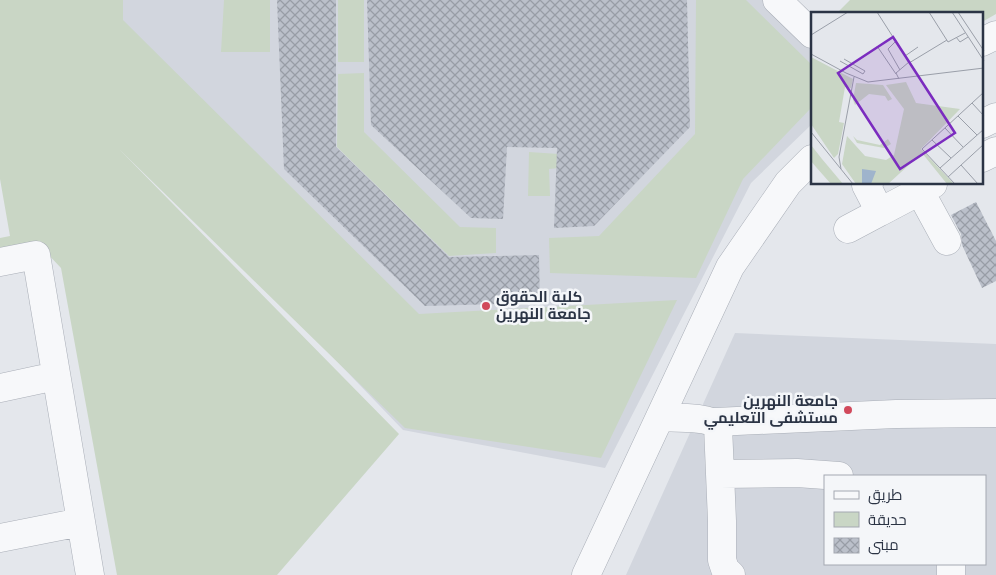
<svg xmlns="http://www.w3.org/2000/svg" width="996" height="575" font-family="'Noto Sans',Cairo,sans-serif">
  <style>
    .built { fill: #d2d6de; fill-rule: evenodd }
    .green { fill: #c9d6c5 }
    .building { fill: url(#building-cross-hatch) }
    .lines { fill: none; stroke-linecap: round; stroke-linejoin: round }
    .minor-casing { stroke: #a9aeb7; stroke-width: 29 }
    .minor { stroke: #f7f8fa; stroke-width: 28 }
    .poi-dot { fill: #d1495b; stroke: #f4f6f9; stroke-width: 2 }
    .labels { text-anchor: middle; stroke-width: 5; stroke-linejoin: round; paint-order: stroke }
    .poi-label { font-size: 15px; font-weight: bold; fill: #2b3445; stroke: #f4f6f9; text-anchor: start }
    .inset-road { fill: none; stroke: #9a9fa9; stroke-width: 1 }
    .view { fill: #7b2cbf; fill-opacity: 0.15; stroke: #7b2cbf; stroke-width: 2.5 }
    .inset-edge { fill: none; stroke: #2b3445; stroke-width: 2.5 }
  </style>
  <defs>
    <pattern id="building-cross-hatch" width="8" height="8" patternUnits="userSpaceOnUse" patternTransform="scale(1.25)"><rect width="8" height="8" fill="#bbc0ca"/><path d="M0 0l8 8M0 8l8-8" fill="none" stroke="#989da6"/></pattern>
  </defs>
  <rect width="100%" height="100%" fill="#e4e7ec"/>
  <path class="built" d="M107,0H777L812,34V124L751,183L605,468L403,430L107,122Z
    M735,333L996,344V575H626ZM825,476H985V564H825Z"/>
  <path class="green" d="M0,0H123V20L419,314L677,300L601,458L405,428L119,149L399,434L277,575H117L61,268L44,250L0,258V238L10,236L0,179Z
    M224,0H270V52H221Z
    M338,0H364V62H338Z
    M696,0H746L812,65V107L743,179L696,278L550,273L549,238L599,236L695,134Z
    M850,0H996V14L982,22V14H836Z
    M364,73V132L460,227L496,228V253L449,256L337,147L338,74Z
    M529,152L559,154L568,167L549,169L550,196H528Z"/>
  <path class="building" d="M277,0H336V147L449,257L539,255L540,303L425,306L284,169Z
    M367,0H687L690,127L594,226L554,228L557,148L507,147L503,219L471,218L371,125Z
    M976,202L996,241V281L982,288L962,245L961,234L951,215Z"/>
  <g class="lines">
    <g class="minor-casing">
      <path id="minor" d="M777,0L812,34
        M982,42L996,35
        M982,124L996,117
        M982,158L996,151
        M869,184L866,185L880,212L933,184
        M916,184L947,241
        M848,229L880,212
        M0,262L36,255L90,575
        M0,388L56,376
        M660,417C673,418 709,416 718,426L722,521V560L725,569L731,575
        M715,422L896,414L996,413
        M720,474L797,473L839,476
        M0,538L81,522
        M951,564V575
        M586,575L730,267L788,183L812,159"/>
    </g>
    <use href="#minor" class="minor"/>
  </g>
  <g class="poi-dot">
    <circle cx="486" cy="306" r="5"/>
    <circle cx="848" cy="410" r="5"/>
  </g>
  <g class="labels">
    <g class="poi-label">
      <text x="496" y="302">كلية الحقوق<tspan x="496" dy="17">جامعة النهرين</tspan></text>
      <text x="838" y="406" text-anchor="end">جامعة النهرين<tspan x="838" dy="17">مستشفى التعليمي</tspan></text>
    </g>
  </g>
  <g transform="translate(811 12)">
    <rect width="172" height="172" fill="#e4e7ec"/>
    <path d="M0,45L42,67L40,76L34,75L28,110L33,111L27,142L23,146L0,112ZM95,70L105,91L103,99L105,91L149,97L110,137L143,172H136L111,141L77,172H45L31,152L36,124L54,144L75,148L83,143L93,97L75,73ZM45,71L72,73L81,87L77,89L74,84L58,82L44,93L42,88ZM42,124L46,128L69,133L77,127L80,132L73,136L46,131ZM0,133L11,147L32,172H20L5,155L0,149Z" fill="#c9d6c5"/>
    <path d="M51,157L65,159L60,172H51Z" fill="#9fb4cc"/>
    <path class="inset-road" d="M66,0L98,50L85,61L88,67M118,0L137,30L154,21M141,0L173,49M147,0L173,39M0,23L37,0M145,25L149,30L157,25M85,29L77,37L89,58M66,34L85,62M0,42L35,61L57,70L173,56M94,44L107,35M29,49L52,62L54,59L33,47M98,51L136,28M161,91L173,104M147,104L166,123M134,116L152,135M0,120L42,172M121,128L140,146M150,153L167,172M129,156L173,117M30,157L28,145L43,65M137,165L173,132M144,172L111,137L173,80"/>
    <path class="view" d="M82,25L144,121L89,157L27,61Z"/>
    <rect width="172" height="172" class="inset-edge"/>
  </g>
  <rect x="824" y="475" width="162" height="90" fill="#f4f6f9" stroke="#a4a8b1"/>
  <rect x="834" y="491" width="25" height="8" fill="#f7f8fa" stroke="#a4a8b1"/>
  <text x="868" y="500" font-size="15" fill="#2b3445">طريق</text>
  <rect x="834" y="512" width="25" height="15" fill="#c9d6c5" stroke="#a4a8b1"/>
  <text x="868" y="525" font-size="15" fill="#2b3445">حديقة</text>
  <rect x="834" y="538" width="25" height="15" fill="url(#building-cross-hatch)" stroke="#a4a8b1"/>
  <text x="868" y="550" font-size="15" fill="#2b3445">مبنى</text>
</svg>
